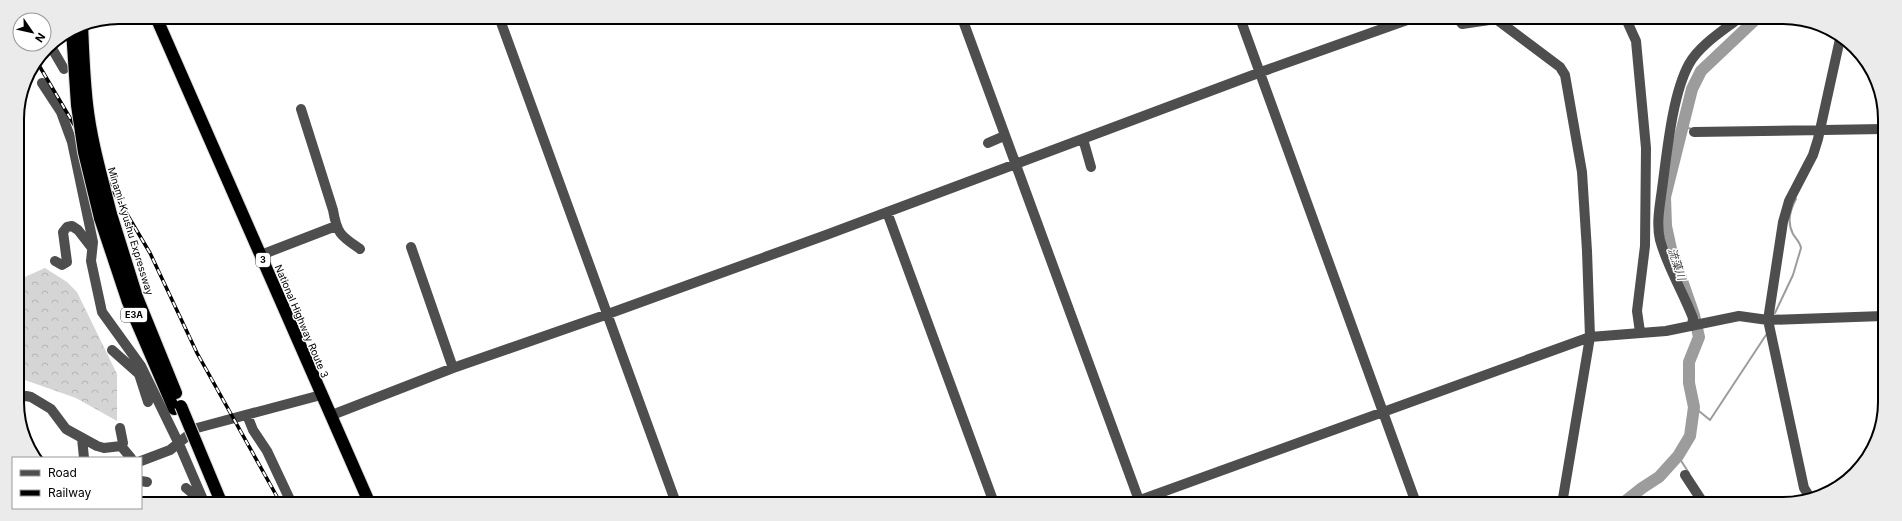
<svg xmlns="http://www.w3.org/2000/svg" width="1902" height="521" font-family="Inter,'Noto Sans JP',sans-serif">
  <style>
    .forest { fill: url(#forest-crowns) }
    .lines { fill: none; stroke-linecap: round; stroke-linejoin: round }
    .stream { stroke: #9c9c9c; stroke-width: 2 }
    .river { stroke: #9c9c9c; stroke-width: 12 }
    .highway-casing { stroke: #dbdbdb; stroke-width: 14 }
    .minor { stroke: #4e4e4e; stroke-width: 10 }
    .highway { stroke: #000; stroke-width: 12 }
    .rail-casing { stroke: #000; stroke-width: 3.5 }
    .rail { stroke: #fff; stroke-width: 2; stroke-dasharray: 6; stroke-linecap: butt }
    .highway-bridge-casing { stroke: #dbdbdb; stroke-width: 14; stroke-linecap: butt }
    .highway-bridge { stroke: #000; stroke-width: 12 }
    .labels { text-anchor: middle; stroke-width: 3; stroke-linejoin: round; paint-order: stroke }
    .shield { fill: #fff; stroke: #4c4c4c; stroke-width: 1 }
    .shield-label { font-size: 9px; font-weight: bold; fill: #000 }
    .street-label { font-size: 10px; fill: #000; stroke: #fff }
    .water-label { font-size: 11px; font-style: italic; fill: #3d3d3d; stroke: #fff }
    .rim { fill: none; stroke: #000; stroke-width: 2 }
  </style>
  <defs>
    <pattern id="forest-crowns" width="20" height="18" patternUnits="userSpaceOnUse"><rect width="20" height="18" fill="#d5d5d5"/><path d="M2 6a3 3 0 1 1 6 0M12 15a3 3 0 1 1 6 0" fill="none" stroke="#b5b5b5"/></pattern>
  </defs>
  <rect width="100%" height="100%" fill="#fff"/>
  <path class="forest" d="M45,268L67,282L77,292L117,374V421L76,398L19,378L18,280Z"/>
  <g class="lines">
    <path class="stream" d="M1685,123L1688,128L1692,129
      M1775,313L1793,275L1801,248C1800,242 1796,239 1793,234C1787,223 1790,210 1796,199
      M1694,407L1710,420L1766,335
      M1678,456L1689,473"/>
    <path class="river" d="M1622,504L1642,488L1659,477L1678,456L1690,436L1694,407L1689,383V362L1699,337L1694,315L1671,249L1666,226L1665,197L1692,89L1701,71L1756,19"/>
    <g class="highway-casing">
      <path id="highway" d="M156,17L369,502
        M111,214L137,297L176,393
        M100,218L128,302L174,409"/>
    </g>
    <path class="minor" d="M499,17L676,503
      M962,18L1140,503
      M1240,18L1416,503
      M1458,19L1462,24L1496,19L1560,67L1565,75L1582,172L1587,251L1590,337L1562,504
      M1626,19L1636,41L1646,148L1645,246L1637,311L1640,332
      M50,45L64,69
      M42,83L61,112L72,142L93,242L91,261L102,312L141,366L179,444L204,502
      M301,109L333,210C337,234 341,236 360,249
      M1694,132L1883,129
      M1083,139L1091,167
      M988,143L1004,136
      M887,212L994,503
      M411,247L453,368
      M261,255L336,226
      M55,261L62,265L67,262L63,232L67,227L72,226L78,230L92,248
      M1692,326L1693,318C1683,292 1667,266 1660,240C1656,223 1660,205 1662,189C1667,153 1672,95 1689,64C1699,46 1721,32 1738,19
      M112,350L139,374
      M141,374H139L148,402
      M19,398L26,396L31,397L51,409L66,429L97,446L104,448L121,446L131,458
      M247,415L253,430L267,451L291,502
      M332,415L453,368L608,314L826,235L1261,72L1410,19
      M120,428L123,443L121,446
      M82,438L84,458
      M141,461L170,450L197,428L321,395
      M1685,475L1704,504
      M141,481L147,482
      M186,488L203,502
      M1811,499L1804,488L1768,320L1783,222L1789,201L1813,155L1818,139L1840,39
      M141,501V502
      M1132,503L1590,337L1666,331L1739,316L1768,320L1883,316"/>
    <use href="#highway" class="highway"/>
    <g class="rail-casing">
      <path id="rail" d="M37,62L150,253L197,353L280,502"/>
    </g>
    <use href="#rail" class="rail"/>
    <g class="highway-bridge-casing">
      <path id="highway-bridge" d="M82,24C83,51 84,77 87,104C91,141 102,178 111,214
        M72,30L77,105L84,152L100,218
        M181,406L221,502"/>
    </g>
    <use href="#highway-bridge" class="highway-bridge"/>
  </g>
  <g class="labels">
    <g class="shield">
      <rect x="256" y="253" width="14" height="14" rx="3"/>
      <rect x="121" y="308" width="26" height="14" rx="3"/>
    </g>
    <g class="shield-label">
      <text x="263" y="263">3</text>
      <text x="134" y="318">E3A</text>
    </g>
    <g class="street-label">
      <text transform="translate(131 231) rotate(73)" y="4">Minami-Kyushu Expressway</text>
      <text transform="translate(302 321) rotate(67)" y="4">National Highway Route 3</text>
    </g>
    <g class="water-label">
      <text transform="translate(1677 264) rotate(72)" y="4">流藻川</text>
    </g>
  </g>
  <path d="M0 0H1902V521H0ZM119 24H1783A95 95 0 0 1 1878 119V402A95 95 0 0 1 1783 497H119A95 95 0 0 1 24 402V119A95 95 0 0 1 119 24Z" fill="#ebebeb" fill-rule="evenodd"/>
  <path class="rim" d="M119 24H1783A95 95 0 0 1 1878 119V402A95 95 0 0 1 1783 497H119A95 95 0 0 1 24 402V119A95 95 0 0 1 119 24Z"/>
  <rect x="12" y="457" width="130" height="52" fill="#ffffff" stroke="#999999"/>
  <rect x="20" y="470" width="20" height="6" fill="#4e4e4e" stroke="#999999"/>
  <text x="48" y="477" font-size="12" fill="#000000">Road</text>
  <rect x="20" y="490" width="20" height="6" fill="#000000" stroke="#999999"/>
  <text x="48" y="497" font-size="12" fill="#000000">Railway</text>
  <g transform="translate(32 32) rotate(124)"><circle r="19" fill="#ffffff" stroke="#999999"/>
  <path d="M0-3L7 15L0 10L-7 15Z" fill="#000000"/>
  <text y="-6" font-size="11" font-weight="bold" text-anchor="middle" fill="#000000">N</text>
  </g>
</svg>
